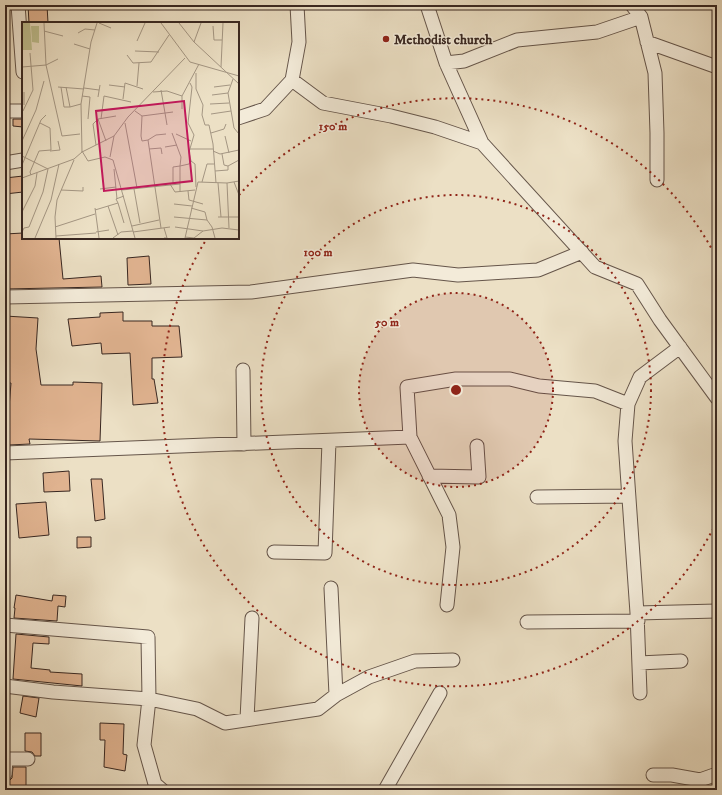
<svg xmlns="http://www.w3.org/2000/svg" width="722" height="795" font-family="'IM FELL DW Pica',serif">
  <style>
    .building { fill: #e1b491; stroke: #382721 }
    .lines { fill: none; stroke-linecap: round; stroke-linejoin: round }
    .minor-casing { stroke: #65554a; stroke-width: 15 }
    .minor { stroke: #f3ebd9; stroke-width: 13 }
    .ring { fill: none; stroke: #8f2418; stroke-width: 2; stroke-dasharray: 2 4 }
    .poi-dot { fill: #8f2418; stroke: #f3ebd9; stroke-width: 1.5 }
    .labels { text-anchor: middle; stroke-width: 3; stroke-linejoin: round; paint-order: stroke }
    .poi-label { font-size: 14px; font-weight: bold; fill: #382721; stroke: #f3ebd9; text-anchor: start }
    .inset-road { fill: none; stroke: #a49683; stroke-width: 1 }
    .view { fill: #c2185b; fill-opacity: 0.15; stroke: #c2185b; stroke-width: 2 }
    .inset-edge { fill: none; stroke: #382721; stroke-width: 2 }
    .centre { fill: #8f2418; stroke: #f3ebd9; stroke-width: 2 }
    .ring-label { font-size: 12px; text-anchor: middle; font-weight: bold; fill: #8f2418; stroke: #f3ebd9; stroke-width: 3; stroke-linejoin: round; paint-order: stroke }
  </style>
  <rect width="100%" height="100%" fill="#ece0c5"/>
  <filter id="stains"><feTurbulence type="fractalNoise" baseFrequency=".005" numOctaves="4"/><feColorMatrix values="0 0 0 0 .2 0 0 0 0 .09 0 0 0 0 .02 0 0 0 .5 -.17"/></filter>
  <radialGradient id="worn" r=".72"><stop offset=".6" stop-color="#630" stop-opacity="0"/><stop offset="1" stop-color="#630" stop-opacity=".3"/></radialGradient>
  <path class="building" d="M28,5H47L48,23H29Z
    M13,119H23V127L13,126Z
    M23,176V192L5,194V178Z
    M23,233V238H59L63,279L101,276L102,287L5,289V234Z
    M149,256L151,284L128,285L127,258Z
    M123,312V321H152V326H179L182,357L152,358V379H154L158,403L133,405L130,353L102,354L101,343L72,346L68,319L100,317V313Z
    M5,316L38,318L36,349L41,385H73V382L102,383L100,441L29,439L30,444L9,445L8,420L11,383H7L5,358Z
    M69,471L70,491L44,492L43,473Z
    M91,479H102L105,519L95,521Z
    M46,502L49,535L19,538L16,504Z
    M77,537H91V547L77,548Z
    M16,595L52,601L53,595L66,596L65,607L58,606L57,621L14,618L15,608H14Z
    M16,634L49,637V644L33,643L31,668L50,670V672L82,674V686L13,679Z
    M23,696L39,698L36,717L20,713Z
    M100,723L124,724L123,754L127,755L125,771L104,767L105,740H100Z
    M25,733H41V756H35L32,752L25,751Z
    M13,767H26V790H10L9,781L12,778Z"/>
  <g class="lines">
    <g class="minor-casing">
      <path id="minor" d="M18,5L23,72
        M427,5L446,63L482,143L595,267L637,284L660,320L717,398
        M632,5L641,17L655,73L657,133V180
        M647,42L717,67
        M446,63L464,61L517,40L597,32L641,17
        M292,80L323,103L391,116L435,127L482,143
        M5,111H23
        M238,118L265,109L292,80L299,42L297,5
        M5,163L23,160
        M5,297L251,292L413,270L458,275L538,270L582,252
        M243,370L244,444
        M410,437L407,387L456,379H510L539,386L595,391L628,404
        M5,453L410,437L449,515L453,547L447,605
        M429,476L479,477L477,446
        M537,497L629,496
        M274,552L325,553L329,441
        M331,588L336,695
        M637,613L717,611
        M527,622L638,621
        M5,625L148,637L149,699L197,709L225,723L318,709L336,695L369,677L415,661L453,660
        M639,663L681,661
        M5,686L53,692L149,699L144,745L155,784L162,790
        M640,693L637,613L625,441L628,404L640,377L680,347
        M247,719L252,618
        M5,774L6,759H28
        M653,775H672L700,780L717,774
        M385,790L440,693"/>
    </g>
    <use href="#minor" class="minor"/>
  </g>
  <circle cx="456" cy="390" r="97" fill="#8f2418" fill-opacity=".12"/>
  <g class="ring">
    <circle cx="456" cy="390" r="97"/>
    <circle cx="456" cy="390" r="195"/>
    <path d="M716 523A292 292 0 1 1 206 240M239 195A292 292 0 0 1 716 257"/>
  </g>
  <circle class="poi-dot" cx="386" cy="39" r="4"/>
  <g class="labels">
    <g class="poi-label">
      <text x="394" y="44">Methodist church</text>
    </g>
  </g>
  <g transform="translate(22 22)">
    <rect width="217" height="217" fill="#ece0c5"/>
    <path d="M0,1H8L10,28H0ZM9,4H17V21L10,20Z" fill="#bfc090"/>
    <path class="inset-road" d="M77,1L89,6M139,1L168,40L217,54M157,1L172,20L217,62M191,4L192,18H200M22,9L41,14M56,11L63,7L73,8M115,19L123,1M172,20L179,1M52,22L68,27M113,29L137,30M105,33L111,41L129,40L147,13M36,37L24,43L40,114L58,112M0,45L24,43L22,1M199,45L201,1M174,51V67L181,83L180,93L183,103H187L191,122L194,161M211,57L206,71L212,106L217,112M168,61L170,65L166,101L172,113L167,130L169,139L173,142L174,165M87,63L103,65M115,64L117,41M36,65L62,67M39,65L42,85H48M44,65L48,85L59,82M192,65L208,63M62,66L77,68M139,68L143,91M2,70V83M131,70L145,69L160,74M190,73L206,71M60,74L68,75L66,97M76,75L78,63M101,77L103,61L121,67M188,82L207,81M160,87V74L177,42M81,88L101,86M1,89L11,68L8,31M113,89L120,94L151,90M143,91L145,103M189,92L209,89M120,94L119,114L120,119L126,118M76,97L84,119M79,97L82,74L109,80M103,101L115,166M150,111L159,135L158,144L151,145V162M189,111L202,107L204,102M154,112L169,119M203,114L207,131M0,119L14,88L22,59M74,123L71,102L76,97L94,94M143,125L155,123M127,127L139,126L140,132M168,127H191M28,129L38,128L36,119M60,129L66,139L83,135L91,138L113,216M191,129L198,132L217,128M60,130L92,114L106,95L163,36M200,132L202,143L206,144M0,134L26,147L21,170L7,205L2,206L0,210M88,135L92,114M0,143L19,98L24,93M92,147L95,177M193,149L206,148V144L217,138M9,153L8,150L17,129L29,128L28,106L18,101M0,156L52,137L60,130L59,82L69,20L75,1M180,160L185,142H192M212,160L217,173M196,161L199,195M205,161L207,206M148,162L153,170L173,168M78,167L94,165M112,167L118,201M39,168L61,169V165M100,168L158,162M166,169L167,178L181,182M158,170V144L167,142L169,139M96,181L102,201M152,182L170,184M86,184L96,213M73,186L77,216M169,186L183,190L185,198M73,188L96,181L94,177L102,174M0,190L13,164L15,151M152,195L185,198L190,205L193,216M196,195H217M110,204L137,198M33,205L73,192M153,205L181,209M139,206L126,118L134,113L144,112M142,206L145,216H142M74,210L87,208M111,210L148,205M34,214L74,211M163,215L172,216L181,209L200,206L217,208M13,216L29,178L37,142M34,216L33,195L35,178L52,138M91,216L99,210L111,209M163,216L176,160L205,161L217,159"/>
    <path class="view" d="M162,79L170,159L82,169L74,89Z"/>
    <rect width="217" height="217" class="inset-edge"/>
  </g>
  <circle cx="456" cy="390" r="6" class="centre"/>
  <g class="ring-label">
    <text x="333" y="130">150 m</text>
    <text x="318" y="256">100 m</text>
    <text x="387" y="326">50 m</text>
  </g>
  <rect width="722" height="795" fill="none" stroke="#ece0c5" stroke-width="20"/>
  <rect x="6" y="6" width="710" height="783" fill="none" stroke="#382721" stroke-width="2"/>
  <rect x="10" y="10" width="702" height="775" fill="none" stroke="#382721"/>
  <rect width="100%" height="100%" filter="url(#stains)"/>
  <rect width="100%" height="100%" fill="url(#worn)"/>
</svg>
